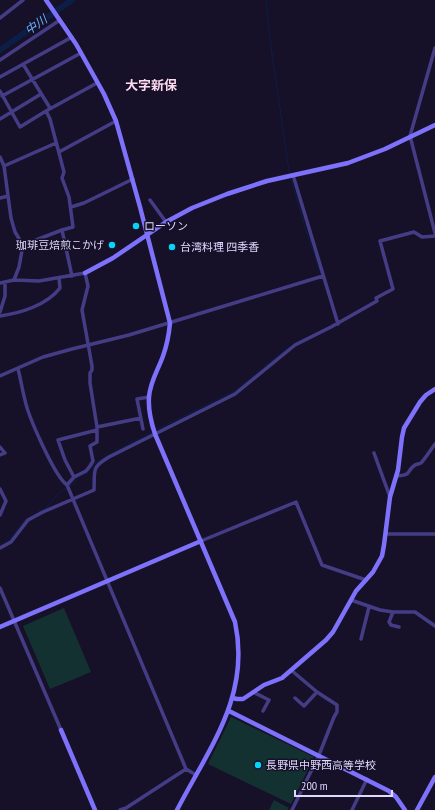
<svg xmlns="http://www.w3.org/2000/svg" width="435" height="810" font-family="'PT Sans Narrow','Noto Sans JP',sans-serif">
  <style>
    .green { fill: #143132 }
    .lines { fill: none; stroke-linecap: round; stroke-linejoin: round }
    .stream { stroke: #0c1d46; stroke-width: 1 }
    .river { stroke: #0c1d46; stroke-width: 6 }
    .street { stroke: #443d86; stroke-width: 3.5 }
    .secondary { stroke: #7e72fc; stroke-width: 4.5 }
    .poi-dot { fill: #09d2fa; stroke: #161128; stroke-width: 1.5 }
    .labels { text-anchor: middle; stroke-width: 3; stroke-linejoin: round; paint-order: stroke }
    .poi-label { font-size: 11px; fill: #dfd9fe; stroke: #161128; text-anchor: start }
    .water-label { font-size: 12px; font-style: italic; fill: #69aefc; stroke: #161128 }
    .quarter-label { font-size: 13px; font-weight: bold; fill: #fedbef; stroke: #161128 }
  </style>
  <rect width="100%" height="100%" fill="#161128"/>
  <path class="green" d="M64,608L91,672L50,689L23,626Z
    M231,717L314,757L291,804L208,764Z
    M274,800L289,808L287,810H269Z"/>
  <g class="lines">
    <path class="stream" d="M266,0L270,40L289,171
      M291,179L305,227L321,274
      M295,343L305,338
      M158,429L233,392L289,347
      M71,486L78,477L87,473L96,463L108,455L151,433
      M0,544L9,540L25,520L47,507L59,493L66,488"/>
    <path class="river" d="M0,50L72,0"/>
    <path class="street" d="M0,18L23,0
      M435,48L410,136L435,233
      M0,60L60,20
      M23,64L50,108
      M0,77L72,37
      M0,91L20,127L46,111
      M2,96L81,53
      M0,119L41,94
      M59,152L116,121
      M0,157L4,166L11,218L15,232L23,245L19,267L14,280
      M4,166L56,143
      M293,175L338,324
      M0,198L8,196
      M150,200L166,222
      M71,207L84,203L133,179
      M23,245L62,230
      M72,276L62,230L73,227L69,197L62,178L64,172L50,119L46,111L97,83
      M0,283L14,280L39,281L85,273L88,286L82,310L92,366V370L90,373V383L97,427V442L90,446L93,461L90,466L86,471L74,477L67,485L186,769
      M0,312L5,296V282
      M0,316C21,313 47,305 60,288L59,278
      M18,369C21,380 22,389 25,400C28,416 55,477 67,485
      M0,376L43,357L72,349L129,335L323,276
      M97,427L141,418
      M143,429L137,399L149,397
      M0,447L5,453L0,455
      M374,453L390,497
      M396,476C413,475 405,472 415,465C417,464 419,464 421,463C424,460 432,448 435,444
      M74,477L65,460L58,440L97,430
      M0,489L6,501L0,515
      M386,534H435
      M201,541L296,502L322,565L366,580
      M0,548L11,542L28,520L43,512L94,490C95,469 91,468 109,457L235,394L295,345L331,327L377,301L376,298L393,289L380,241L414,232L422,237L435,236
      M0,588L61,730
      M351,600L380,610L393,612L389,622L391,625L399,627
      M393,612H415L435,626
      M361,639L369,607
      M291,670L317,692L337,705V712L334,717L319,755L292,810
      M253,692L269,700L263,711
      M295,698L304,706L317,692
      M120,810L126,808L186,769L196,775
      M352,810L367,779"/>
    <path class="secondary" d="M46,0L76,44L104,94L116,121L140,207L170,323C169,334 167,345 163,356C158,370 150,382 149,397C148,410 151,422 155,434L235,622C251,696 209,748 177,810
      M85,273L113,258L166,222L192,208L227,194L267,181L348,163L385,149L435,125
      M0,627L201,541
      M233,698L237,699H243L264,685L282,678L326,640L333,632L356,591L373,572L382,556L384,545L390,497L398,470L402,437L404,428L420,402L426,395L435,389
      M229,711L389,791L396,797L405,810
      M61,730L95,810
      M417,810L435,777"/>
  </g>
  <g class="poi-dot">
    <circle cx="136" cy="226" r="4"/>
    <circle cx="112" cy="245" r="4"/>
    <circle cx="172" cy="247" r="4"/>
    <circle cx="258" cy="765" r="4"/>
  </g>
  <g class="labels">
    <g class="poi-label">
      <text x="144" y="230">ローソン</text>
      <text x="104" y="249" text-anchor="end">珈琲豆焙煎こかげ</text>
      <text x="180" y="251">台湾料理 四季香</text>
      <text x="266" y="769">長野県中野西高等学校</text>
    </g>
    <g class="water-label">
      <text transform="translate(36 25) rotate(-35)" y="4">中川</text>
    </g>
    <g class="quarter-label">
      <text x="151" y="90">大字新保</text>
    </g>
  </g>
  <path d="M295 790v6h97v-6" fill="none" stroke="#dfd9fe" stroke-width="2"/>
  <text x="301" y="790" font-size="12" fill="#dfd9fe" stroke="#161128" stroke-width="3" paint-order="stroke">200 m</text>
</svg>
